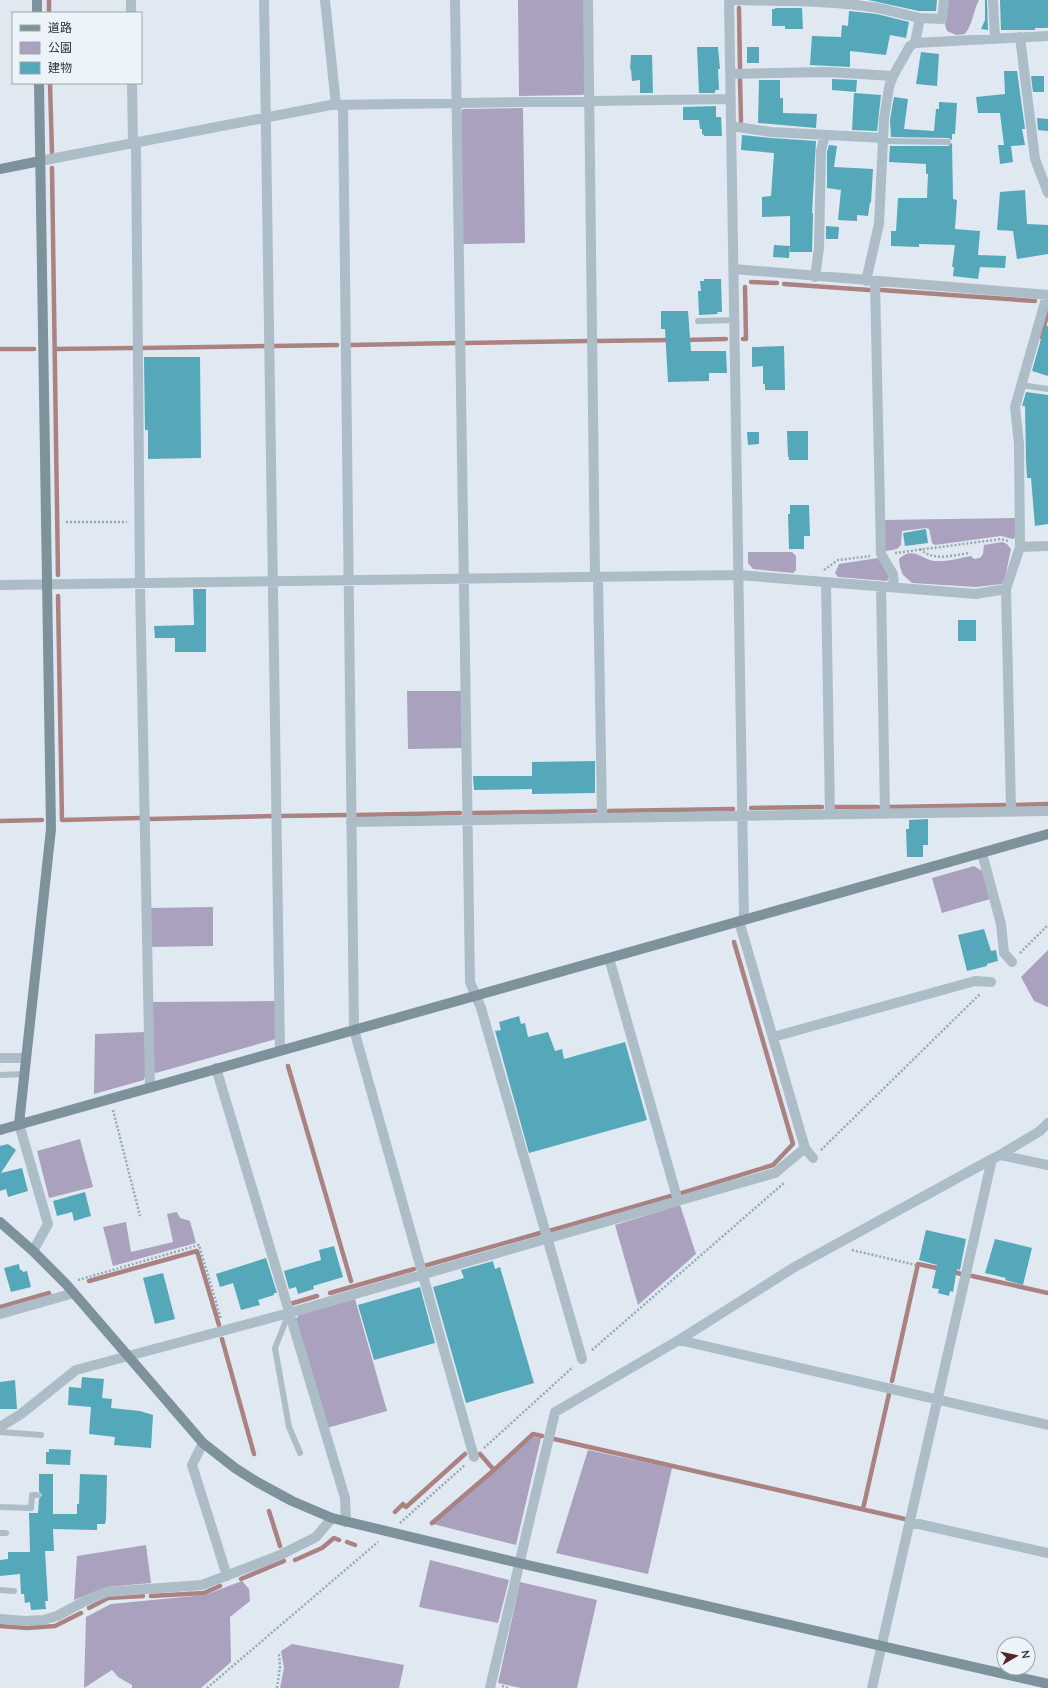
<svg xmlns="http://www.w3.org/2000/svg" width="1048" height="1688" font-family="Quicksand,'Noto Sans JP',sans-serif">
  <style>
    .green { fill: #aaa1bf }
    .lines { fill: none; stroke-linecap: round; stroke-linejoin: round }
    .stream { stroke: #ab8282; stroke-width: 4.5 }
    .building { fill: #55a7ba }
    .path { stroke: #97a9b4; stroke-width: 2.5; stroke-dasharray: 2 2; stroke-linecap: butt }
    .lane { stroke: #adbdc8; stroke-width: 6 }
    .street { stroke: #adbdc8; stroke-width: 10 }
    .secondary { stroke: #7e929c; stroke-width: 10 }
  </style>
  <rect width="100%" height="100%" fill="#e0e9f1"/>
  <path class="green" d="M518,0H584L586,91L583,95L519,96Z
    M948,0H979C973,11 973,24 965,34L956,35L947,31L945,25Z
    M523,108L525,243L463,244L461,112L463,109Z
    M1016,518V536L1013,539L1001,536L935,545L932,543L929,529L926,528L902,531L901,545L897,549L886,551L884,549L882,520Z
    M1002,542L1007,544L1011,549L1005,578L1002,584L976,587L912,583L903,575L900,567L899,559C914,545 922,561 936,561C947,562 960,558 971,556L974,559L980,558L983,554L984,545Z
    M748,552H792L796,556V570L793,573L753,569L748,563Z
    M878,558L890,576L887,581L838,577L835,573L839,564Z
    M407,691H462L463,748L408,749Z
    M974,866L982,871L990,899L942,913L932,878Z
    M213,907V946L149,947L148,908Z
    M1048,950V1007L1034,1001L1021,977Z
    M275,1001L276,1039L156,1073L151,1071L150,1002Z
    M145,1032L146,1072L144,1080L94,1094L95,1034Z
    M80,1139L93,1187L49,1198L37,1151Z
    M680,1205L696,1254L638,1305L615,1225Z
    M177,1212L180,1218L190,1221L196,1243L113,1266L103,1227L126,1222L131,1252L173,1242L167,1214Z
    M355,1299L387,1411L327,1428L295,1320L299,1315Z
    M533,1437L541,1438L516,1545L433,1524Z
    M588,1450L672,1468L648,1574L556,1553Z
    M146,1545L151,1583L107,1587L74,1600L77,1556Z
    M430,1560L509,1580L498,1623L419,1607Z
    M242,1581L249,1589L250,1601L230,1617L231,1662L201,1688H132V1685L118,1677L112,1670L84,1688L86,1617L111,1604L205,1595Z
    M520,1582L597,1600L577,1688H521L498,1683Z
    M292,1644L404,1665L399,1688H280L284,1668L281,1651Z"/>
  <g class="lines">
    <path class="stream" d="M49,0V13
      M739,8L740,69
      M740,79L741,121
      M50,83L52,153
      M52,168L58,575
      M751,282L777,283
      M784,284L869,290
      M881,290L1035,301
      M1048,312L1041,337L1048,339
      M743,339H746L745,287
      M684,340L726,339
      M597,341L671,340
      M464,343L589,341
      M351,345L456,343
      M274,346L337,345
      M141,348L267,346
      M0,349H34
      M55,349L134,348
      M58,596L62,820L140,818
      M1015,805L1048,804
      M834,807H878
      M889,807L1006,805
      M751,808L822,807
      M609,811L733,809
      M471,813L596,811
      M356,815L460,813
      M280,816L346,815
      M149,819L273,816
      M0,821L42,820
      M288,1066L351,1281
      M682,1193L773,1165L793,1144L734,942
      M549,1231L671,1196
      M424,1266L540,1233
      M951,1271L961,1274
      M972,1276L1048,1293
      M89,1281L197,1251L219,1325
      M330,1293L414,1269
      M290,1304L317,1296
      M0,1307L49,1293
      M222,1339L254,1454
      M892,1381L918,1264L941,1269
      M554,1439L905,1519
      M494,1470L533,1434L542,1436
      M863,1509L889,1394
      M269,1511L280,1546
      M395,1512L403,1504L406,1507L465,1454
      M432,1523L494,1470L480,1454
      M347,1542L355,1545
      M295,1560L322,1548L334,1538L339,1540
      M241,1579L284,1561
      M151,1596L204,1593L220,1586
      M89,1608L108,1598L143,1596
      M0,1626L27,1628L55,1626L81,1613"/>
  </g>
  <path class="building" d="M868,0H937L936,11H919Z
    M985,0H987L988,30L981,29L985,20Z
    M1000,0H1048V28H1035V30H1001Z
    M775,8H802L803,29H785V26H772V9H775Z
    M849,11L877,14L909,22L906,38L890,35L886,55L850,51V67L810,65L812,36L841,37L842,25L848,26Z
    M697,47H718L720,69H718L719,90H715V93H699Z
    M747,47H759V63H747Z
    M921,52L939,54L937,86L916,84Z
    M631,55H652L653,93H640V80L632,81L631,69L630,70Z
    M1004,71H1017L1025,129H1022L1025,145L1011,146L1013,162L1000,164L998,145H1004L1000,113H978L976,97L1005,94Z
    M1031,76H1044V92H1033Z
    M832,79L857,80L856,92L832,90Z
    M759,80H780V98H783V113L817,114L816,128L758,123Z
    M854,93L881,95L877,131L852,130Z
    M894,97L908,99L904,129L934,131L936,109H939V102L957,103L955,134H952V140L948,138L891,137L890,120Z
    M716,106V117H721L722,136H704V135L702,134V129H700L699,120H683V107Z
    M1037,118L1048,119V131L1038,130Z
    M742,135L771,138L816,141L812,213H813V217L812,252H790V216L762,217V197L771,196L774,153L741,150Z
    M952,143L953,199L957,200L955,229L980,231L978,255L1006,256L1005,268L980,267L978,279L953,276L954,267H952L955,245L919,244V247L891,246V231H896L898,198H927L928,174H926V164L889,162L890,146H948Z
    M829,145L837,146L834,167L873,169L871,203L870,202L868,216L857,215V221L838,220L841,190L827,188V152Z
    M1025,190L1027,224L1048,225V254L1017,259L1013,231L997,230L1000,192Z
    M826,226L839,227L838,239H826Z
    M774,245L790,246L789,258L773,257Z
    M704,279H721L722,312H717L718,314L699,315L698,291H701L700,281H704Z
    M661,311H688L691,351H726L727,373H709V381L668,382L665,329H661Z
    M1045,325L1048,326V376L1032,371Z
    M784,346L785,390H765V384H763V366L752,367V347Z
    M144,357H200L201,458L148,459V430H145Z
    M1026,392L1048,395V524L1035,526L1031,478H1027L1026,460L1025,406H1022Z
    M787,431H808V460H789V457H788Z
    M747,432H759V444L748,445Z
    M790,505H809L810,536H804V549H789L788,514H790Z
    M926,529L928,543L905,546L903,533Z
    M193,589H206V652H175V638H155L154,626L194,625Z
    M958,620H976V641H958Z
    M595,761V793L532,794V789L474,790L473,776H532V762Z
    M928,819V845H923V857H907L906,829H909V820Z
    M984,929L991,951L996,950L998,961L987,964V966L967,971L958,935Z
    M519,1016L521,1024L525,1023L528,1037L548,1032L555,1051L562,1049L564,1059L625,1042L647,1120L529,1153L495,1031L501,1030L499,1022Z
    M8,1144L16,1150L1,1173L22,1168L28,1191L8,1197L6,1189L0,1191V1146Z
    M85,1192L91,1216L74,1221L72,1212L57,1216L53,1201Z
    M926,1230L966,1239L960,1270L957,1269L953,1292L950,1291L949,1296L938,1293L939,1289L932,1288L937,1265L919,1260Z
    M995,1239L1032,1248L1023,1285L1005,1280L1006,1278L985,1273Z
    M334,1246L343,1277L313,1286L314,1289L298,1294L296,1287L289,1289L284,1271L321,1260L319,1250Z
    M266,1258L277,1293H274V1295L258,1300L260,1305L241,1310L233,1283L220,1287L216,1274Z
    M493,1261L495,1269L500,1267L534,1383L466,1403L433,1287L464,1278L461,1270Z
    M19,1264L20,1270H22L23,1272L27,1271L31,1287L11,1292L4,1268Z
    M163,1273L175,1319L155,1324L143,1278Z
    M420,1287L435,1343L374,1360L358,1305Z
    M82,1377L104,1379L102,1398L112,1399L111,1408L140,1411L153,1415L151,1448L114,1445L115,1437L89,1434L91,1407L68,1405L69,1387L81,1388Z
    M15,1380L17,1409H0V1382Z
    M49,1449L71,1450L70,1465L46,1464V1452H49Z
    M39,1474H53V1514H77V1504H79L80,1474L107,1475L106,1519L105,1524H97V1530L53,1529L54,1551H45L48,1601H45L46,1609L31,1610L30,1602L25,1603L24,1594H21L20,1574L0,1576V1560L8,1559V1552H30L29,1513H38L39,1499L42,1495L39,1491Z"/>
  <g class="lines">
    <path class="path" d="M66,522H127
      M920,549C934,562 953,555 970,553
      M895,553L1001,539L1008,541
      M824,570L838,560L870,556
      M1020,953L1048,925
      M113,1110L140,1216
      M821,1150L980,994
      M852,1250L916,1265
      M78,1280L199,1245L221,1319
      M592,1350L784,1183
      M484,1448L573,1367
      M400,1523L465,1465
      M502,1686L509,1688
      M207,1688L378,1542
      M277,1688L280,1667L279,1653"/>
    <path class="lane" d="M883,141L948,142
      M698,321L734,320
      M1021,385L1048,389
      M0,1075L25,1074
      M289,1313L275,1348L289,1427L300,1453
      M0,1432L41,1435
      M0,1507L31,1508L32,1495H38
      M0,1533H6
      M0,1590L14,1591"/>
    <path class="street" d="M131,0V13
      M264,0L280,1050
      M325,0L336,105
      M455,0L470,982L481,1008L582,1359
      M588,0L595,577
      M729,0L744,920
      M729,0C779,1 829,0 878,8C892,11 906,15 920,18
      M993,0L995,38
      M1020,37L1035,159L1048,193
      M915,43L920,18L942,19L944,0
      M730,74L828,72L893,76
      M132,83L133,143
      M343,105L354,1030L474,1457
      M731,126L771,132L883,138
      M136,143L140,583L150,1087
      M40,161L331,105L731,99
      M734,269L1048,295
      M815,277L819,248L821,151L825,135
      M866,281L879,224L884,119L889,87L893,76L910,46L915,43L1048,36
      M875,282L881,554L893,574L894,587
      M1020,547L1048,546
      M598,577L602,818
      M826,582L830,814
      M0,585L738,575L976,594L1006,589L1020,547L1019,444L1015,407L1047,295
      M881,587L885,813
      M1006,589L1011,811
      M351,822L1048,811
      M982,853L1001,924L1004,953L1012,962
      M739,921L805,1148L813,1158
      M609,958L678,1201
      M773,1037L975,981L991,982
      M0,1058H26
      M216,1068L345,1498L346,1522
      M19,1124L48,1224L33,1251
      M1000,1155L1040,1131L1048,1123
      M0,1314L74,1293
      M679,1340L1048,1425
      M0,1427L21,1414L76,1370L289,1313L775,1173L805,1148
      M203,1443L192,1465L227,1576
      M910,1522L1048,1553
      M0,1619L25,1621L43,1620L57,1616L85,1601L107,1592L202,1585L278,1556L316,1537L332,1518
      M490,1688L555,1412L679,1340L793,1268L992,1159L1000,1155L1048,1165
      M872,1688L992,1159"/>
    <path class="secondary" d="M37,0V13
      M0,169L40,161
      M19,1124L51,829L39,83
      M0,1130L1048,834
      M0,1222L33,1251L66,1284L203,1443L235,1468L257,1482L292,1501L332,1518L519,1563L1048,1684"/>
  </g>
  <rect x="12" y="12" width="130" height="72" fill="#ecf3f9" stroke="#9fa7ab"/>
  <rect x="20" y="25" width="20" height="6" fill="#7e929c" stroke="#9fa7ab"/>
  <text x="48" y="32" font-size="12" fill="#2b3437">道路</text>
  <rect x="20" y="42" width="20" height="12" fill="#aaa1bf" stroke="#9fa7ab"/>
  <text x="48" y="52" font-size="12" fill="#2b3437">公園</text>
  <rect x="20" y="62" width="20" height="12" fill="#55a7ba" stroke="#9fa7ab"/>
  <text x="48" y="72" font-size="12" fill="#2b3437">建物</text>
  <g transform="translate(1016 1656) rotate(81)"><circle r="19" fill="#ecf3f9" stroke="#9fa7ab"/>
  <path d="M0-3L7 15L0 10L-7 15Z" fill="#552524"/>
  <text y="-6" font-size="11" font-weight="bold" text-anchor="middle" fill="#2b3437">N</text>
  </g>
</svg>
